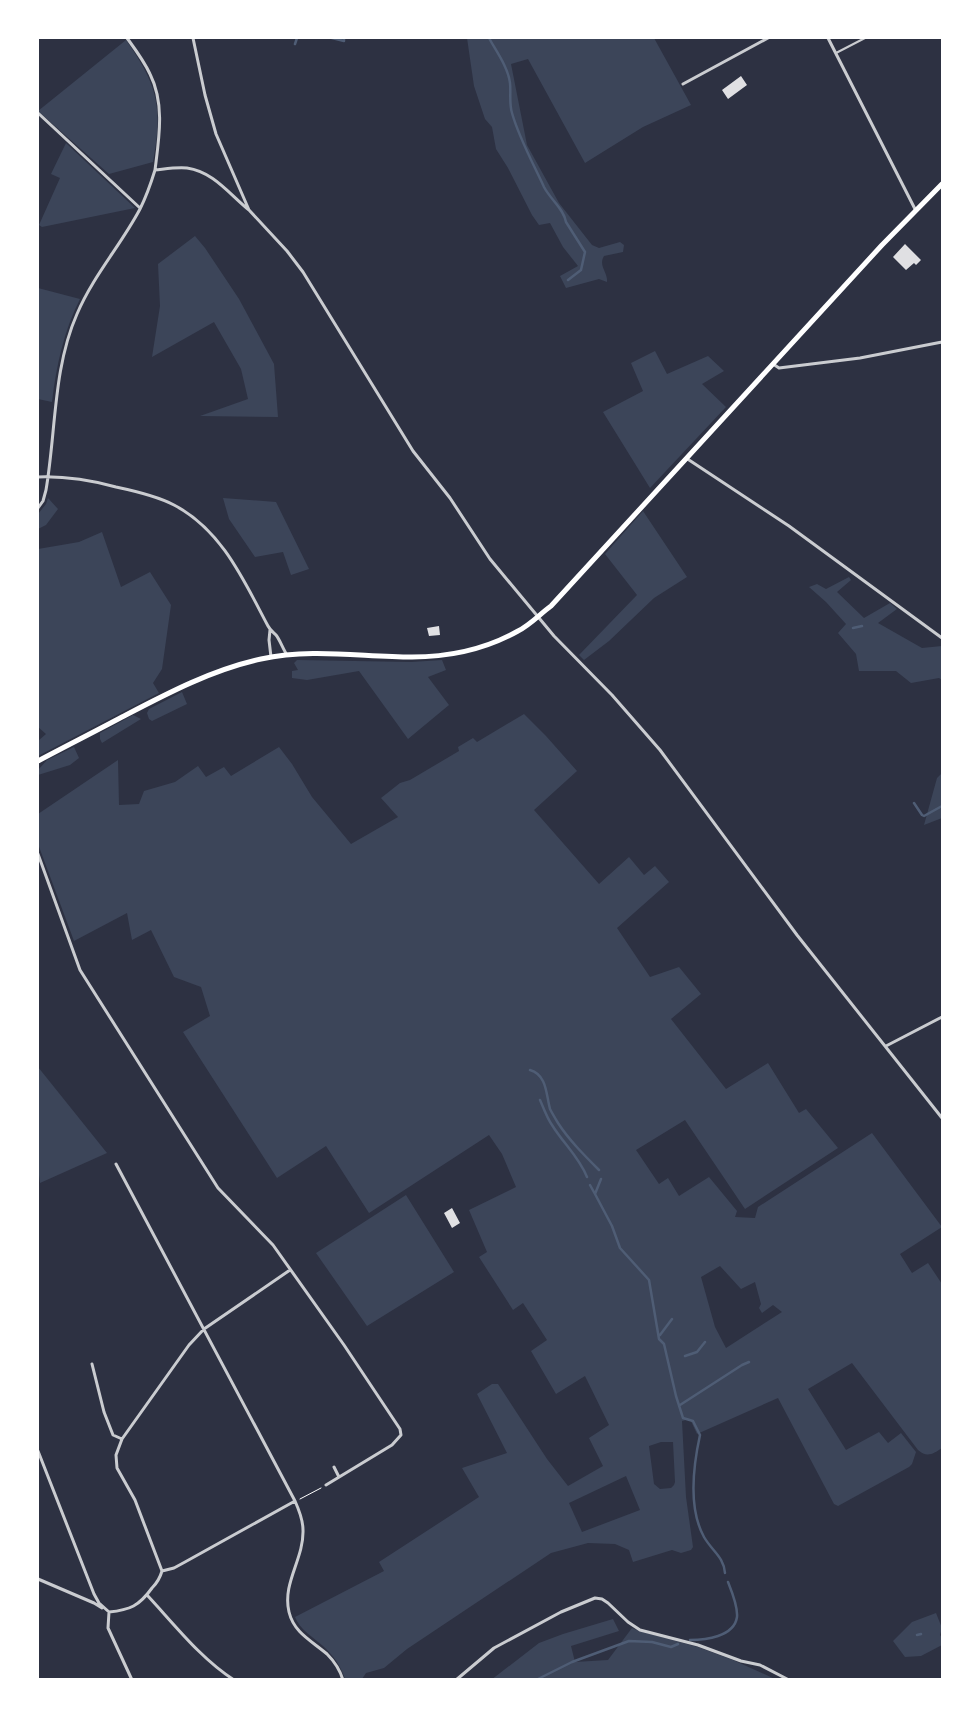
<svg xmlns="http://www.w3.org/2000/svg" width="980" height="1717" font-family="'Crimson Pro',serif">
  <style>
    .green { fill: #3c4559; fill-rule: evenodd }
    .lines { fill: none; stroke-linecap: round; stroke-linejoin: round }
    .stream { stroke: #4f5d75; stroke-width: 2.5 }
    .building { fill: #e0e0e3 }
    .path { stroke: #fff; stroke-width: 1 }
    .service { stroke: #caccd0; stroke-width: 2 }
    .minor { stroke: #caccd0; stroke-width: 3 }
    .secondary { stroke: #fff; stroke-width: 5 }
  </style>
  <rect width="100%" height="100%" fill="#2d3142"/>
  <path class="green" d="M467,38H654L691,105L643,127L585,163L528,59L511,64L527,145L559,203L592,245L599,248L620,242L624,245L623,252L604,256C598,266 608,272 607,282L599,279L566,288L560,276L578,266L563,247L550,223L539,225L532,215L508,168L496,149L492,127L485,119L474,86Z
    M126,40C158,86 163,107 153,162L109,174L38,111Z
    M66,143L135,208L42,227L39,225L60,178L51,174Z
    M195,236L205,248L239,299L274,364L278,417L200,416L248,399L241,369L214,322L152,357L160,306L158,264Z
    M38,288L80,299C64,330 56,367 52,402L38,399Z
    M655,351L667,374L708,356L724,371L702,384L726,407L650,488L603,412L643,391L631,363Z
    M48,498L58,509L46,525L38,529V514L46,504Z
    M223,498L276,502L309,569L291,575L283,552L255,557L229,519Z
    M643,511L687,577L654,598L609,641L584,660L579,655L637,595L605,554Z
    M102,532L121,587L150,572L171,605L162,669L153,683L159,693L38,756V741L46,734L38,727V549L79,542Z
    M849,577L851,580L837,592L864,618L890,603L897,609L878,623L922,648L942,646V680L939,678L911,683L896,671H859L856,654L838,633L846,624L826,602L809,587L817,584L826,589Z
    M297,660L411,662L442,660L446,670L428,677L449,705L408,739L359,671L307,680L292,678V671L298,670L294,663Z
    M182,692L187,704L152,721L149,719L147,713L149,709Z
    M524,714L546,736L577,771L534,810L599,884L629,857L644,875L655,866L669,882L617,928L650,977L679,967L701,994L671,1019L726,1089L768,1063L799,1113L806,1109L838,1148L745,1209L685,1120L636,1150L659,1184L668,1178L679,1196L709,1177L737,1211L735,1217L755,1218L758,1207L872,1133L942,1227L900,1254L912,1273L928,1263L942,1284V1448C933,1454 927,1458 918,1450L852,1363L808,1389L846,1450L879,1432L888,1443L901,1433L916,1452L912,1464L909,1467L838,1506L834,1504L778,1398L697,1434L690,1419L682,1421L686,1497L693,1547L691,1550L681,1553L672,1550L633,1562L629,1550L615,1544L588,1543L551,1553L407,1649L384,1668L366,1673L362,1679H345C341,1666 333,1655 323,1646C313,1637 300,1630 295,1617L384,1571L379,1562L479,1497L462,1468L507,1453L477,1394L492,1384H498L547,1459L568,1486L603,1466L589,1438L609,1425L585,1376L556,1394L531,1351L547,1340L523,1303L513,1310L479,1257L487,1252L469,1210L516,1187L502,1154L489,1135L369,1213L326,1146L277,1178L183,1032L210,1016L201,987L174,977L151,930L132,940L127,913L74,941L38,844V814L118,760L119,805L139,804L144,791L175,782L198,766L206,777L224,767L231,776L279,747L292,764L312,797L351,844L398,817L381,798L400,783L410,780L459,751L458,747L473,738L477,742ZM720,1266L741,1289L755,1282L761,1304L759,1308L762,1313L773,1305L782,1312L726,1348L715,1327L701,1277ZM661,1442H673L675,1482L674,1485L671,1488L660,1489L654,1484L649,1446ZM626,1476L640,1510L582,1532L569,1503Z
    M133,715L141,719L102,743L100,739V733Z
    M74,747L79,758L70,765L38,775V770L47,760Z
    M942,773V818L924,825L937,778Z
    M38,1067L107,1153L40,1183L38,1167Z
    M406,1195L454,1272L367,1326L316,1253Z
    M936,1613L942,1628L940,1635L942,1638V1645L921,1656L905,1657L893,1641L912,1622Z
    M613,1619L619,1631L571,1646L575,1662L608,1660L632,1628L639,1631L698,1647L733,1660L775,1679L491,1680L539,1643L563,1634Z"/>
  <g class="lines">
    <path class="stream" d="M332,38L344,41V38
      M489,38C496,51 508,67 510,83C511,93 509,103 512,113C519,138 533,163 544,187C550,199 564,209 566,222L585,252L581,270L568,280
      M295,44L297,38
      M853,628L862,626
      M914,803L922,815L924,816L942,806
      M530,1070C547,1075 546,1094 550,1109C552,1113 555,1118 558,1123C569,1140 584,1155 599,1170
      M540,1100C544,1109 547,1118 552,1125C563,1143 579,1157 587,1177
      M601,1179L595,1194L612,1226L620,1248L649,1280L659,1339L664,1344L676,1396L683,1418L693,1421L700,1435C693,1467 688,1508 704,1537C712,1551 724,1557 725,1573
      M590,1185L595,1194
      M660,1335L672,1319
      M685,1356L697,1352L705,1342
      M680,1405L742,1365L749,1362
      M917,1635L921,1634
      M690,1640C705,1640 734,1637 737,1617C738,1606 732,1592 728,1582
      M536,1680L572,1662L629,1641L652,1642L671,1647L678,1644"/>
  </g>
  <path class="building" d="M741,76L747,85L728,99L722,90Z
    M905,244L921,260L916,265L914,263L906,270L893,257Z
    M439,626L440,635L429,636L427,628Z
    M452,1208L460,1223L452,1228L444,1213Z"/>
  <g class="lines">
    <path class="path" d="M300,1499L321,1488"/>
    <path class="service" d="M836,53L865,38"/>
    <path class="minor" d="M127,38C135,49 144,61 150,74C165,104 159,138 155,170
      M193,38L205,95L216,134L249,210L287,251L303,272L413,451L450,498L490,559L554,636L612,695L660,750L797,935L942,1118
      M828,38L916,211
      M683,84L768,38
      M38,113L140,208
      M773,364L779,368L860,358L942,342
      M686,458L789,526L942,638
      M38,477C65,476 90,480 116,487C135,491 157,496 174,505C222,530 244,581 268,626C270,630 273,632 276,635C280,640 283,649 287,655
      M38,508L43,501L46,490C56,432 53,368 77,314C93,276 121,245 140,209C146,197 151,183 155,170C165,169 176,167 187,168C214,172 229,194 249,210
      M270,630L269,640L271,657
      M38,854L80,970L218,1188L273,1245L344,1345L400,1429L401,1435L392,1445L326,1485
      M886,1046L942,1017
      M116,1164L295,1501C299,1510 303,1520 303,1530C304,1559 282,1583 289,1612C294,1633 312,1641 327,1654C334,1661 340,1670 343,1680
      M92,1364L104,1412L113,1435L122,1439
      M38,1451L94,1594L99,1603L109,1612
      M334,1467L339,1477
      M162,1571L174,1568L185,1562L295,1501
      M38,1579L94,1603L102,1608
      M147,1595C174,1624 200,1658 234,1680
      M109,1612C130,1610 139,1606 152,1588C157,1583 160,1578 162,1571L135,1500L117,1468L116,1455L122,1439L189,1345L204,1329L290,1270
      M109,1612L108,1628L132,1680
      M456,1680L494,1648L561,1612L595,1598L602,1599L608,1603L628,1622L640,1630L698,1645L741,1661L760,1665L789,1680"/>
    <path class="secondary" d="M38,761C66,746 94,732 122,717C166,694 211,670 261,659C312,648 361,657 412,657C448,657 486,649 518,631C530,625 540,614 551,606L882,245L942,184"/>
  </g>
  <rect width="980" height="1717" fill="none" stroke="#ffffff" stroke-width="78"/>
</svg>
